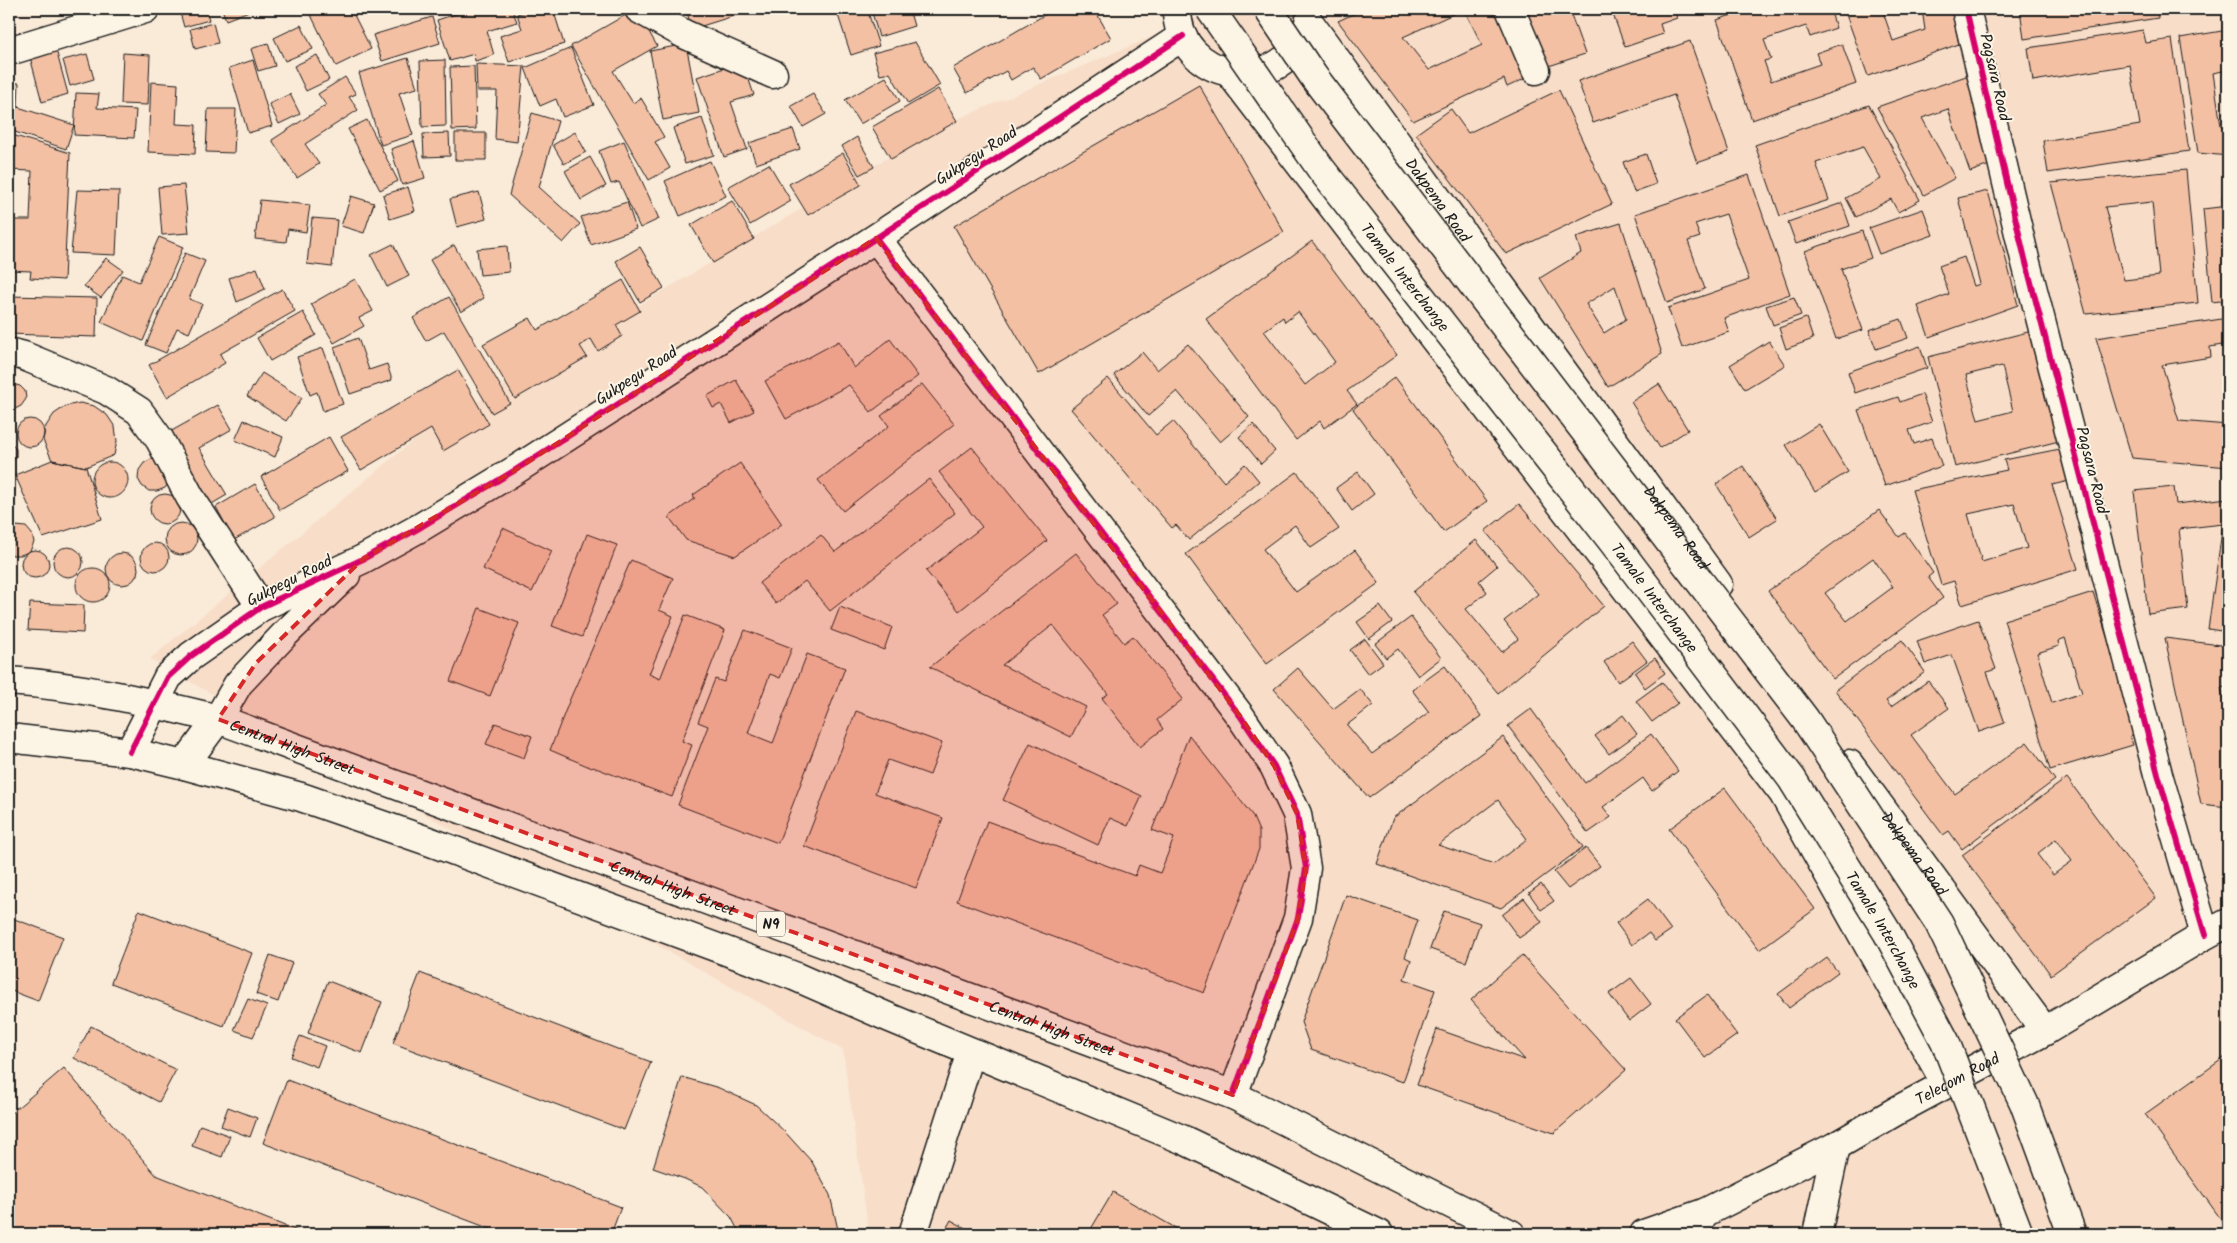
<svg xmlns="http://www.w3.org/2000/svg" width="2237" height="1243" font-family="Kalam,sans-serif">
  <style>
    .built { fill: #f8ddc8 }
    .building { fill: #f3c0a4; stroke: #1c1c1c; fill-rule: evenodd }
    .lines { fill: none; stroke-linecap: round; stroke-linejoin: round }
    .minor-casing { stroke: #1c1c1c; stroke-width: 31 }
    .major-casing { stroke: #1c1c1c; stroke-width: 31 }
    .highway-casing { stroke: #1c1c1c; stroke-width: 31 }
    .minor { stroke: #fcf5e5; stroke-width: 28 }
    .major { stroke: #fcf5e5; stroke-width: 28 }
    .highway { stroke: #fcf5e5; stroke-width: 28 }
    .highway-bridge-casing { stroke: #1c1c1c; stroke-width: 31; stroke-linecap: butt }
    .highway-bridge { stroke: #fcf5e5; stroke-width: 28 }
    .cycleway-casing { stroke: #fcf5e5; stroke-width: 9 }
    .cycleway { stroke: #d6006c; stroke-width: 6 }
    .marked { fill: #d62828; fill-opacity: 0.2; stroke: #d62828; stroke-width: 4; stroke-dasharray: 10 6; stroke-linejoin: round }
    .labels { text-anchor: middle; stroke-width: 4; stroke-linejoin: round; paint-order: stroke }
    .shield { fill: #fcf5e5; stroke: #5f5d58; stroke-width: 1 }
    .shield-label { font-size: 15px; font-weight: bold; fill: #1c1c1c }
    .street-label { font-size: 16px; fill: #1c1c1c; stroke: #fcf5e5 }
  </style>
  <rect width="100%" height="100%" fill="#faead8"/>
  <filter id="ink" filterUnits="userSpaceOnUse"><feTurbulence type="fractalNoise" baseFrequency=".02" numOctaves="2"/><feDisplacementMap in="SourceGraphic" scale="10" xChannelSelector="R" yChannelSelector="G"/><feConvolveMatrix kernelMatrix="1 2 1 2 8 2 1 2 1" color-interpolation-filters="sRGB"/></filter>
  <g filter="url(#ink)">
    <path class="built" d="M1218,9H2228V1234H869L843,1050L150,659L419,436L941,126Z"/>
    <path class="building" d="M179,9H206L209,20L184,27Z
      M222,9H254L226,20Z
      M308,9H351L371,49L336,66Z
      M425,9H440L428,15Z
      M472,9H512L517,22L487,31L494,55L475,61L474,54L450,61L437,20Z
      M535,9H553L564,44L509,62L500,36L522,29L517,14Z
      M636,9L657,46L613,71L633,103L641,98L664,137L655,142L670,168L649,180L571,46Z
      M686,9H756L692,29Z
      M836,9H867L879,46L851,55Z
      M871,9H909L914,26L879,37Z
      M911,9H927L913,14Z
      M1043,9H1094L1111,38L1041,79L1033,67L1011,80L1006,71L967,93L953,68L1046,14Z
      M1364,9H1464L1403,37L1429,70L1482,45L1464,9H1503L1533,75L1507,87L1504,79L1413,121L1338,21Z
      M1522,9H1569L1585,54L1543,68Z
      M1611,9H1674L1677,18L1660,24L1663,34L1625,47Z
      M1749,9H1830L1836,28L1810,37L1806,26L1764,40L1771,59L1764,61L1771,81L1820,64L1816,53L1842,44L1856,84L1752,120L1717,20Z
      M1844,9H1882L1893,41L1925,30L1922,9H1952L1959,44L1868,76Z
      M2020,9H2157L2158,18L2024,39Z
      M432,17L440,43L382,61L373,35Z
      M213,23L218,43L195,49L190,29Z
      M301,25L313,49L285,61L274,38Z
      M2143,30L2146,43L2172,39L2189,151L2048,173L2043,141L2140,125L2130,65L2033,81L2028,48Z
      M2228,30V70L2213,73L2221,126L2228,127V156L2198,153L2180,38Z
      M1690,41L1729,152L1697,163L1674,95L1593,123L1578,81Z
      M915,42L940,85L908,104L890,73L880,75L873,53Z
      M268,43L275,66L258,71L251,49Z
      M686,44L699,113L663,120L650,51Z
      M55,46L68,94L42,102L29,53Z
      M571,48L594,105L563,117L556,99L540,106L525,68Z
      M123,53L150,55L148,105L121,104Z
      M87,54L94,79L70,86L63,60Z
      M317,55L329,80L306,91L294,66Z
      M408,58L417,88L399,93L413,135L381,145L359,73Z
      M253,60L272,126L248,133L229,68Z
      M445,60L446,126L422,127L420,61Z
      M743,62L754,95L731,102L747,149L724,157L697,77Z
      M476,64L524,66L517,142L495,139L497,91H477Z
      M474,66L476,129L452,130L450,67Z
      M1969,75L1977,98L1972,100L1995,163L1970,172L1948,109L1922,118L1955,178L1924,195L1877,107Z
      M345,77L356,94L349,97L358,110L305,144L319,164L297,178L272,140L326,105L318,94Z
      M886,77L900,101L860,124L845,100Z
      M151,82L178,84L176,124L196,125L195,154L148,152Z
      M9,83H19L18,107L74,125L66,149L9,130Z
      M1199,85L1284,232L1039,374L954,226Z
      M938,89L957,121L891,159L872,127Z
      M1559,90L1612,204L1506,254L1416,134L1451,109L1468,133Z
      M76,93L99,94L97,108L136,110L134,138L74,135Z
      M290,94L300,114L279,124L269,104Z
      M813,94L826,114L803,127L791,106Z
      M1869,105L1920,200L1898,212L1891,199L1856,217L1846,198L1881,179L1863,147L1816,163L1829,200L1780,216L1755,145Z
      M208,109H236L234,153L206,152Z
      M532,113L558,121L539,187L580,224L563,243L509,195Z
      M702,118L714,155L685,164L673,128Z
      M367,120L398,181L380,190L348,129Z
      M793,129L800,149L756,164L749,143Z
      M575,132L586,152L564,164L553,145Z
      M449,133L450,156L424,157L423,134Z
      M455,133H486V160H455Z
      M9,134L70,153L64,280L30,278L31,271L9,270V220H30L32,171L9,170Z
      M857,137L874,167L859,175L842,146Z
      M414,141L425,178L402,185L391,149Z
      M624,141L659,219L640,228L619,182L611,184L599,151Z
      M843,153L861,185L808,215L789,184Z
      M1646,154L1656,184L1634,192L1623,162Z
      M590,157L606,186L581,200L565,171Z
      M710,161L726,196L680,216L665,181Z
      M769,164L791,201L750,225L728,187Z
      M2186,170L2198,303L2086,314L2051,183ZM2152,202L2159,276L2124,280L2105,207Z
      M2227,173H2228V201L2222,200Z
      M1749,175L1790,294L1724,318L1729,332L1682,348L1668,308L1749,280L1726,214L1695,224L1700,237L1688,241L1705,289L1667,303L1635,214Z
      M184,185L189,233L162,235L158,187Z
      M408,187L415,211L390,219L383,195Z
      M77,190L119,191L116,255L71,253Z
      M1988,191L2018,305L1929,337L1918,306L1949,294L1939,266L1964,257L1974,286L1980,284L1958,198Z
      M479,192L486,219L457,227L450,199Z
      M351,196L374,203L364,233L341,226Z
      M260,200L310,205L306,232L288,229L286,242L255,239Z
      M732,201L754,239L713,263L691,225Z
      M627,202L636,229L591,245L581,217Z
      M1842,203L1850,226L1796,244L1788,222Z
      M2228,206V300L2212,302L2203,209Z
      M1923,209L1933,235L1879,254L1869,228Z
      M312,218L337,220L332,267L307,264Z
      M1621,223L1662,354L1608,387L1540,278L1581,253L1576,237ZM1615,286L1626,319L1604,333L1586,304Z
      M1862,231L1871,258L1841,269L1863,330L1836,339L1805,251Z
      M159,237L183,247L143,341L101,322L122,275L139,282Z
      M1312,241L1397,355L1347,391L1357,404L1324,428L1320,421L1296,440L1206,319ZM1298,312L1335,362L1305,385L1264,331L1283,317L1285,322Z
      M393,244L409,276L387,287L371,255Z
      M454,245L484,298L461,312L430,260Z
      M507,246L509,272L480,275L477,249Z
      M640,247L664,288L640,302L616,261Z
      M185,253L205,261L189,299L202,304L189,333L177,328L166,353L146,345Z
      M106,258L123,270L101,298L84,286Z
      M257,268L265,289L237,302L229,278Z
      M355,279L373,311L359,318L364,326L334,343L311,304Z
      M623,280L640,311L616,325L622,336L598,351L591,339L580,346L587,357L515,399L483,344L530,318L537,330Z
      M282,289L295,311L220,354L225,363L167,397L149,365Z
      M9,296L97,298L96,337L9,334Z
      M449,297L510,403L492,413L444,331L426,341L413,318Z
      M1794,297L1801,315L1773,325L1766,306Z
      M303,312L316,335L270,361L257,338Z
      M1806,318L1813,339L1786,349L1779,328Z
      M2228,318V344L2210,347L2211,357L2162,365L2179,421L2228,425V467L2132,458L2096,338Z
      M1901,319L1908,338L1876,349L1869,330Z
      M2032,331L2059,441L1955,467L1928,357ZM2002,366L2013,411L1978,420L1966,375Z
      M358,338L369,370L387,364L392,380L350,394L334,347Z
      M890,339L918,376L871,412L849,385L786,419L765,381L839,341L854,368Z
      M1769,341L1785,365L1745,389L1730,365Z
      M1188,344L1249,417L1220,442L1177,391L1148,416L1114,375L1142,352L1157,370Z
      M1920,346L1927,368L1855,393L1848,372Z
      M323,348L343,404L323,411L317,392L310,395L297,357Z
      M458,370L489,424L443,451L431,429L361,470L341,437Z
      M262,373L302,398L286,421L247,396Z
      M1395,377L1487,501L1444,532L1353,409Z
      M1108,378L1156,435L1173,421L1224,482L1245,464L1259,481L1189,540L1176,525L1172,528L1071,409Z
      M736,380L754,411L731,423L721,404L713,408L707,396Z
      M12,384L20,386L25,391L26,399L21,406L15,409L9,408V385Z
      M922,384L954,424L843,511L818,480L889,426L881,416Z
      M1659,384L1688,430L1660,448L1631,402Z
      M1922,394L1932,422L1909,430L1914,444L1932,438L1942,466L1885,486L1858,410L1898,397L1900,402Z
      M80,403L94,406L107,415L115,427L117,441L114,455L86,467L52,460L43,440L46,426L54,414L66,406Z
      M218,405L232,429L199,448L227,495L210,505L168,433Z
      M16 433a14 14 0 1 1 28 0a14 14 0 1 1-28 0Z
      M244,420L283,437L275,457L235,440Z
      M1253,424L1275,451L1261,464L1239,437Z
      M1819,424L1848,472L1815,492L1786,445Z
      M329,437L348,471L280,510L261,477Z
      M9,440L16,449V457L9,465Z
      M972,447L1047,541L959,611L926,571L982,527L939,472Z
      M2060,449L2069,481L2052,485L2078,569L1962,605L1954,581L1941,585L1912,490L2007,470L2004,460ZM2014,504L2027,548L1982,562L1968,514Z
      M151,459L160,460L170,481L165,488L157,491H149L142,486L138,479L139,470L144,463Z
      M52,460L86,467L102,519L43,538L15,475Z
      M92 480a18 18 0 1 1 36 0a18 18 0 1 1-36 0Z
      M740,463L782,524L735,556L686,540L669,517L695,498L693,495Z
      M1743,466L1777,519L1749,537L1716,484Z
      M1297,472L1339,529L1311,548L1295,525L1263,549L1296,592L1355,550L1379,583L1267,664L1186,554Z
      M1358,472L1374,494L1352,511L1336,488Z
      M929,479L955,513L830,611L805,581L776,604L759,583L821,535L835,552Z
      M255,484L275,517L234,540L216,507Z
      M2174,487L2176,504L2228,498V632L2208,629L2223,524L2179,529L2188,609L2148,614L2134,491Z
      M150 509a15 15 0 1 1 30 0a15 15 0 1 1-30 0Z
      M9,502L15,510V520L9,528Z
      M1519,504L1604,606L1498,693L1413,592L1476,540L1497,566L1479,581L1487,592L1466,609L1502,652L1518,639L1504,621L1538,594L1485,531Z
      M1879,510L1899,537L1905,533L1933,573L1928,577L1943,598L1833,679L1768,591ZM1873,558L1893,587L1847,621L1825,593Z
      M165 539a16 16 0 1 1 32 0a16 16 0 1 1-32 0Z
      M16,526L26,527L32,534L34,542L30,551L21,555H12L9,551V530Z
      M503,528L552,551L532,592L483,569Z
      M587,534L617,545L582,637L552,626Z
      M141 557a14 14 0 1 1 28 0a14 14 0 1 1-28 0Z
      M53 562a15 15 0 1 1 30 0a15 15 0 1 1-30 0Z
      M21 564a14 14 0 1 1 28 0a14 14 0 1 1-28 0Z
      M1076,553L1117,604L1102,615L1124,643L1133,636L1183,699L1157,720L1163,729L1140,747L1102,698L1108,694L1053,625L1002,665L1086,707L1071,737L930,667Z
      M106 569a16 16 0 1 1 32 0a16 16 0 1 1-32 0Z
      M631,560L673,578L659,610L673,616L649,674L660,679L685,615L725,630L682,741L692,745L672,797L593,767L592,768L550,750L570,699Z
      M76 585a17 17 0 1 1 34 0a17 17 0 1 1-34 0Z
      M2093,592L2137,733L2130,736L2133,745L2050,770L2004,620ZM2065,638L2082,693L2052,703L2037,653L2059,646L2058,641Z
      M30,603L84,605L83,633L28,630Z
      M1380,606L1392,622L1369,639L1357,622Z
      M840,607L892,627L884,650L831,630Z
      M479,608L519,623L490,696L450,681Z
      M1411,617L1441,658L1418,676L1398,649L1386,658L1375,644Z
      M1978,620L1996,669L1987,672L2005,723L1979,732L1952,655L1925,664L1917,641Z
      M745,630L792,648L780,678L770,674L748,733L773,743L807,654L845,668L778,843L678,805L708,726L698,722L715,679L724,682Z
      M2165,638L2228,646V688L2221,687L2228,720V807L2201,804Z
      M1365,639L1383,663L1368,674L1350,650Z
      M1902,640L1925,672L1886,701L1891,707L1928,681L1949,708L1911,735L1955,794L2027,742L2055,780L1962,849L1949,831L1943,835L1835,690Z
      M1632,641L1647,661L1618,682L1604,662Z
      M1655,658L1665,673L1645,688L1635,673Z
      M1445,666L1481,716L1369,798L1274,689L1298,668L1333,709L1360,689L1373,705L1347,725L1372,754L1429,712L1412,690Z
      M1662,682L1678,703L1652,722L1636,701Z
      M1531,709L1585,783L1651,734L1678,771L1652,791L1643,778L1603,807L1611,817L1588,833L1508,726Z
      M856,711L942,743L930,775L888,760L875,793L943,818L916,888L804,846Z
      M1623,715L1637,734L1609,754L1595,736Z
      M495,723L532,736L524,758L486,744Z
      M1189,735L1252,815L1259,831V849L1204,993L957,901L987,821L1135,876L1139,865L1160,873L1174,838L1152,830Z
      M1503,737L1583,847L1501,908L1377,864L1393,818ZM1498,800L1527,839L1494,864L1438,845Z
      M1030,743L1142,796L1128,826L1110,818L1098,845L1003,800Z
      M2067,778L2156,898L2051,975L1962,855ZM2056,839L2072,861L2053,875L2037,854Z
      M1725,788L1815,909L1759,950L1669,829Z
      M1586,848L1600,866L1568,889L1554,872Z
      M1541,884L1554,901L1541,910L1529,893Z
      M1346,895L1418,920L1405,957L1411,960L1404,979L1435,990L1403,1082L1311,1050L1301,1022Z
      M1524,898L1542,922L1519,938L1502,915Z
      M1648,899L1671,930L1655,941L1649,933L1632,945L1616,923Z
      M139,910L252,953L224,1026L111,983Z
      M1444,911L1480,923L1466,962L1430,949Z
      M9,917L63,937L38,1001L9,990Z
      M270,955L292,963L278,1002L256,994Z
      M1522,955L1626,1070L1554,1133L1417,1085L1437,1029L1525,1060L1471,1000Z
      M1827,958L1838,972L1789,1008L1778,994Z
      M420,973L651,1062L624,1130L393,1043Z
      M1631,978L1651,1004L1629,1021L1609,994Z
      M328,981L382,1002L362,1053L308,1033Z
      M1707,995L1737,1035L1705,1058L1675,1018Z
      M248,999L267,1006L253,1037L234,1030Z
      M91,1026L176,1070L159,1102L74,1058Z
      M300,1036L325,1046L317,1067L291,1057Z
      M2228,1055V1229L2145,1114Z
      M64,1068L156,1175L305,1234H9V1115Z
      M682,1077L719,1088L756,1105L785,1132L812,1162L830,1195L839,1234H740L731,1217L702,1187L685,1179L653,1168Z
      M287,1080L621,1207L611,1234H504L263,1143Z
      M228,1107L257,1118L250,1137L221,1126Z
      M200,1125L230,1136L222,1157L192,1146Z
      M1113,1192L1186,1234H1088Z
      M951,1220L976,1234H943Z"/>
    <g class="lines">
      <g class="minor-casing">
        <path id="minor" d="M639,9L684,34L773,74
          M1510,9L1536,70
          M1966,9L2025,259L2119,624L2158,774L2205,935
          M9,51L145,9
          M876,238L1241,717L1274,766L1297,814L1306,868L1298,918L1233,1095
          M9,352L24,356L106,390L139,411L160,440L190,497L261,607
          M130,752L168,677L191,656L261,607L363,559L421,527L517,469L876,238L1183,36
          M184,765L218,719L238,684L286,633L346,575
          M913,1234L971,1052
          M1817,1234L1836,1146"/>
      </g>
      <g class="major-casing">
        <g id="major">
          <path d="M1177,9C1177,81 1280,99 1306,30"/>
          <path id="s1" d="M1309,22L1718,584"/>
          <path d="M1230,73L1783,793L1946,1084"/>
          <path id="s2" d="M1849,764L2045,1031"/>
          <path id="s3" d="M1692,1234L1704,1213L1836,1146L1898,1110L2045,1031L2205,935L2228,923"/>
        </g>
      </g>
      <g class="highway-casing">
        <g id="highway">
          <path id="s4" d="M9,681C80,686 149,702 218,719L1233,1095L1511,1234"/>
          <path d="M9,738L130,752L184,765L301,797L428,841L794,976L890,1018L1184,1140L1379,1234"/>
          <path d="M1644,1234L1704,1213"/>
        </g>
      </g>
      <use href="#minor" class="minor"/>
      <use href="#major" class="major"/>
      <use href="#highway" class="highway"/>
      <g class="highway-bridge-casing">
        <g id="highway-bridge">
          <path id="s5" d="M1210,9L1321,169L1613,542L1792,779L1887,932L1945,1041L2019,1234"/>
          <path d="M1268,9L1314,77L1805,719L1939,923L2024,1103L2072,1234"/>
        </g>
      </g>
      <use href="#highway-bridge" class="highway-bridge"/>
      <g class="cycleway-casing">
        <path id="cycleway" d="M1966,9L2025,259L2119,624L2158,774L2205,935
          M876,238L1241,717L1274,766L1297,814L1306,868L1298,918L1233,1095
          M130,752L168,677L191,656L261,607L363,559L421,527L517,469L876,238L1183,36"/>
      </g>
      <use href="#cycleway" class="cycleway"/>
    </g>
  </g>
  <path class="marked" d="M876,238L1241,717L1274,766L1297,814L1306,868L1298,918L1233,1095L218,719L256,663L363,559L517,469Z"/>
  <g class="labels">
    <rect class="shield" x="757" y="911.5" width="28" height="25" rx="4"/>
    <g class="shield-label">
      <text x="771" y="929">N9</text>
    </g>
    <g class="street-label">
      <text transform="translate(1996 77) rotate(77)" y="6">Pagsara Road</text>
      <text transform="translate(976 155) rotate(-33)" y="6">Gukpegu Road</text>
      <text dy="6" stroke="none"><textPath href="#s1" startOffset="220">Dakpema Road</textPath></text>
      <text dy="6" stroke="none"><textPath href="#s5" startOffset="332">Tamale Interchange</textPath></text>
      <text transform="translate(636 375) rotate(-33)" y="6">Gukpegu Road</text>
      <text transform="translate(2093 470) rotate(76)" y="6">Pagsara Road</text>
      <text dy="6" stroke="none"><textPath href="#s1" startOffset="625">Dakpema Road</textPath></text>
      <text transform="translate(289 580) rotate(-27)" y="6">Gukpegu Road</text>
      <text dy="6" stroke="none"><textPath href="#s5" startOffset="738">Tamale Interchange</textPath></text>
      <text dy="6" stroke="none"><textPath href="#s4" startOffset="292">Central High Street</textPath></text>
      <text dy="6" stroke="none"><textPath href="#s2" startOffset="111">Dakpema Road</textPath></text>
      <text dy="6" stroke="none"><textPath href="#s4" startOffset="698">Central High Street</textPath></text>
      <text dy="6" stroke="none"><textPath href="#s5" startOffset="1142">Tamale Interchange</textPath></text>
      <text dy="6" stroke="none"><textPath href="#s4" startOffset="1102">Central High Street</textPath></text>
      <text dy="6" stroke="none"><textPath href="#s3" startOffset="311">Telecom Road</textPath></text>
    </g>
  </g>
  <rect width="2237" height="1243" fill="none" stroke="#fcf5e5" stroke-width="30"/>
  <rect x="15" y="15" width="2207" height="1213" fill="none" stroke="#1c1c1c" stroke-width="2" filter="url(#ink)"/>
</svg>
